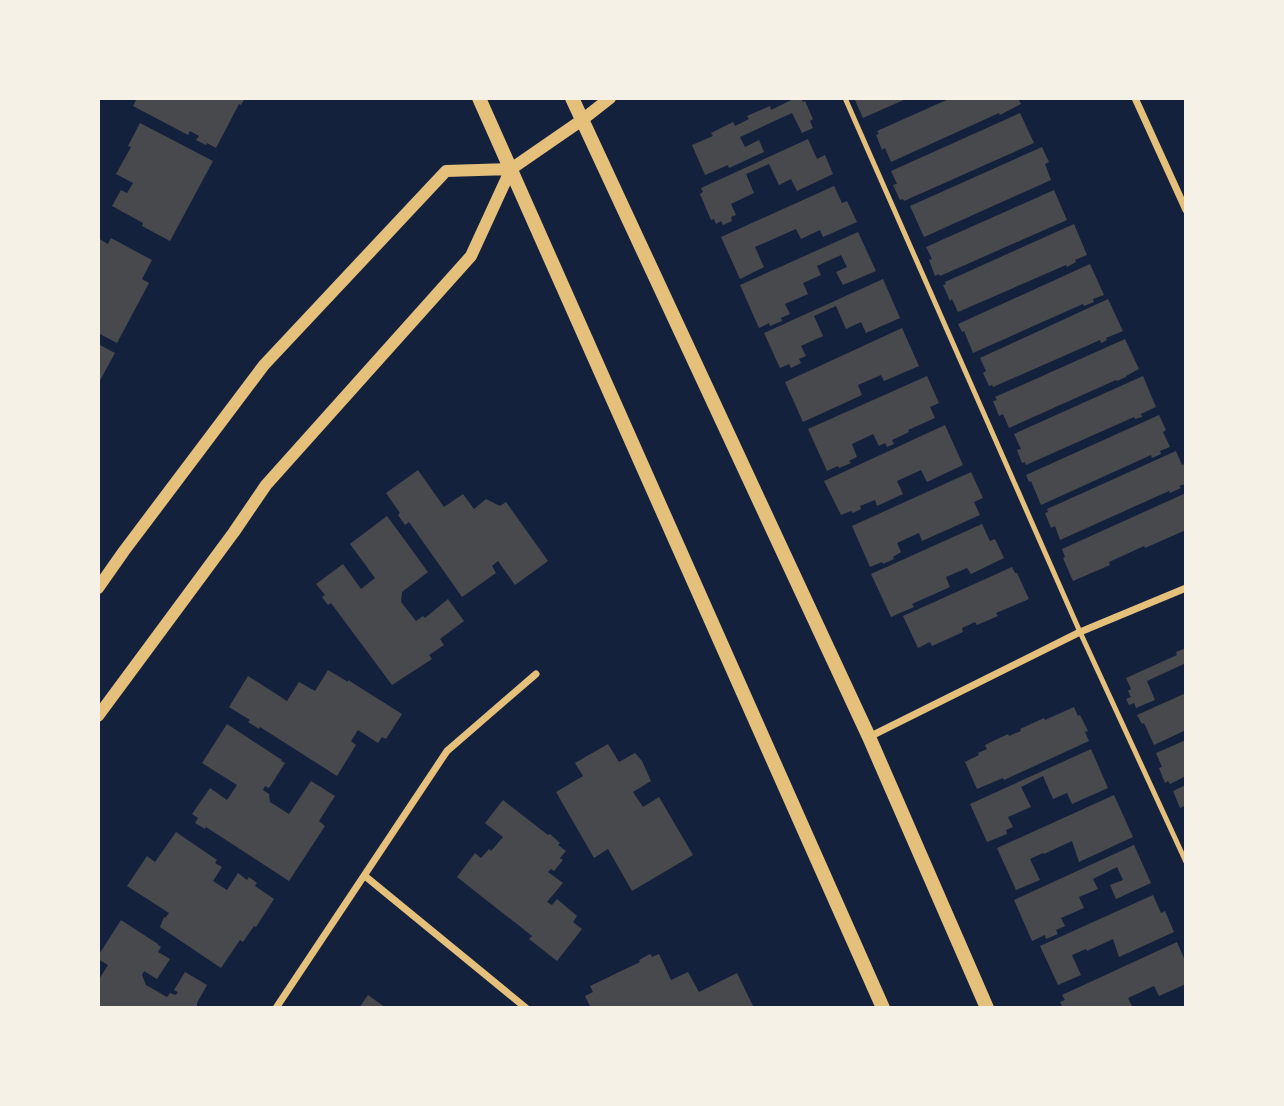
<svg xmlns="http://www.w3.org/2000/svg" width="1284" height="1106" font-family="'Fira Sans Condensed',sans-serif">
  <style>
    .building { fill: #48494c }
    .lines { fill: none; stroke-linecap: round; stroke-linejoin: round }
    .service { stroke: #e5c07b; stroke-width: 5 }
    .minor { stroke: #e5c07b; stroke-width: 7 }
    .tertiary { stroke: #e5c07b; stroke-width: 12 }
    .secondary { stroke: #e5c07b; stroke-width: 14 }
  </style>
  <rect width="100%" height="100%" fill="#14213d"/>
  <path class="building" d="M137,98H245L241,105L239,104L216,148L207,143L206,145L196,140L199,136L190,131L188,135L133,106Z
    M795,98H801L803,102L805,101L813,119L810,121L813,128L802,133L792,113L740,137L745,147L759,140L764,152L729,168L728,165L705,175L692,145L713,136L711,133L733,122L735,126L749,119L747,116L770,106L771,110Z
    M854,98H908L863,118Z
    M951,98H1018L1021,104L1000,115L999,113L891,162L885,148L882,150L876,135L879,134L877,131Z
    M1020,113L1034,143L904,201L903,199L900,200L893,185L897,184L891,171Z
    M140,123L213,161L170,241L142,226L143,223L112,206L121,190L127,193L133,183L116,174L131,147L128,146Z
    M808,139L817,159L825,155L833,174L797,191L791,179L779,185L769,164L746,174L754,193L731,204L736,215L731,217L732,221L723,225L721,221L716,224L714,219L711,220L700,194L703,192L701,188Z
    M1042,147L1049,162L1045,164L1051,180L924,237L910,206Z
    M834,186L842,203L847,201L857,222L823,237L820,230L801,239L796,229L755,247L764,267L740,279L721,237Z
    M1054,190L1067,220L940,276L939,274L935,276L929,260L932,259L926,247Z
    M1074,224L1087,255L1075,260L1076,262L1067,267L1066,265L958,312L952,299L950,301L943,285L946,284L945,282Z
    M858,232L876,271L843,285L836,272L847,267L841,255L817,266L821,275L803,283L808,294L785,304L790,314L781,318L782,321L770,326L769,323L759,328L740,285Z
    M98,238L108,244L111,238L152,260L142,279L149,283L117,343L98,333Z
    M1090,264L1104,295L1093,299L1094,302L1084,306L1083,304L973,353L964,331L962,332L958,324Z
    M883,279L900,318L866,333L861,322L846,329L836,306L814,316L823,336L801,346L806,356L799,359L801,363L791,368L789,364L780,368L764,333Z
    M1108,299L1123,331L1106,338L1107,340L1101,343L1100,340L993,387L992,385L989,386L983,373L986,371L980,358Z
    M902,328L919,366L884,381L881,375L858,385L862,395L803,422L785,382Z
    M1125,339L1139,369L1126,376V377L1117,381L1116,380L1009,428L1003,414L999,416L993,401L997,400L995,397Z
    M98,344L115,353L98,384Z
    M927,376L939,403L930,407L935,418L908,430L909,432L892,440L894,444L887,447L885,443L879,446L873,434L852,444L857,457L849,461L851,463L839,468L838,466L827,471L808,429Z
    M1143,376L1156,407L1141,414L1142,417L1135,419L1134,417L1026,465L1025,462L1022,463L1017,450L1021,449L1014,434Z
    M1159,415L1166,430L1163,432L1170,447L1160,451L1161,454L1152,458L1151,455L1041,505L1031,481L1029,482L1026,475Z
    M945,425L963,465L927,482L921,470L897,481L903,494L877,506L875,500L860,506L861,509L853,513L851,511L841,515L824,481Z
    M1176,451L1182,465L1184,464L1186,468V484L1179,486L1181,488L1170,493L1169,491L1060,540L1055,526L1051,528L1045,513L1048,512L1047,509Z
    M418,470L444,507L463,494L474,509L486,499L500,506L506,502L548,561L515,585L498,561L492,566L496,573L462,597L409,522L405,525L398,515L400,513L386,493Z
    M971,472L983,498L974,502L980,515L922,541L919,533L897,543L901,552L893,557L894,559L883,564L882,562L870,567L852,526Z
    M1186,493V530L1145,548L1144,546L1109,562L1110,565L1073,581L1063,558L1065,557L1062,549Z
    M387,516L428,572L402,592L401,602L416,621L423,616L425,618L448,599L464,621L440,639L444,645L429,655L432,659L392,685L331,603L328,605L322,597L325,595L316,584L343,564L361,589L375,578L350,544Z
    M982,524L990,541L995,539L1004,558L971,574L967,568L946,577L950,587L912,604L914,607L891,617L871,574Z
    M1012,567L1015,573H1017L1029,599L996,613L998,616L977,625L975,622L962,628L963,632L932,646L930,642L918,648L903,616Z
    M1186,648V663L1147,681L1155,700L1136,708L1134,703L1129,705L1126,699L1131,697L1128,691L1131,689L1126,678L1177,655L1176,652Z
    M328,670L348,682V680L402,714L386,739L382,737L378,743L358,730L351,741L356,745L337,776L260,727L259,729L248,722L250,720L229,707L248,676L287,701L299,682L315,691Z
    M1186,693V730L1154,745L1144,723L1142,724L1137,715Z
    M1074,707L1078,716L1080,715L1088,731L1085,732L1089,741L1004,780L1003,778L977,789L965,762L979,755L978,753L987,749L985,745L1008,734L1009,736L1021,731L1020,729L1044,718L1045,720Z
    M227,724L282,760L281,761L285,763L269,788L265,786L263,790L269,794L270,802L289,814L311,781L335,796L319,821L325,826L289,881L206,827L205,829L195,823L198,818L192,814L210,788L227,800L237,785L202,763Z
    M1186,740V776L1170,784L1168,781L1165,783L1159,768L1162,767L1156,753Z
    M608,744L619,762L635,753L642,761L651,781L633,792L643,807L659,797L693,855L632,891L608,849L594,858L556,792L583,776L575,763Z
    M1091,749L1108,788L1072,804L1067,793L1053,799L1043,776L1021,787L1031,807L1008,817L1013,827L1006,830L1007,834L987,842L970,804Z
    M1186,785V812L1184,806L1180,808L1173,791Z
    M1114,795L1133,837L1079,862L1072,841L1044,854L1043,853L1030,859L1040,880L1016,890L997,848Z
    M503,800L548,835L550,834L560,843L558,845L566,851L560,858L563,860L554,871L551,869L548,872L563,883L547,902L552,905L557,899L577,916L573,922L582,929L557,961L529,939L532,936L457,877L475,853L481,858L489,849L491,851L503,837L485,823Z
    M176,832L217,860L215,863L222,867L213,881L227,890L238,873L247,880L249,877L257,883L255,886L274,899L256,927L254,926L243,942L240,940L221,968L160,927L164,917L165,918L169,913L127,886L147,856L155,862Z
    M1134,845L1151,883L1116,899L1110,885L1123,880L1117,867L1093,879L1098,889L1079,897L1084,908L1061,918L1065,926L1056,930L1058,934L1046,939L1045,935L1032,941L1014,900Z
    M1153,895L1161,913L1165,911L1174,932L1119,957L1113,939L1087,951L1086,949L1072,955L1081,975L1058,985L1040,946Z
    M121,920L158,944V945L161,947L158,952L170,959L157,979L144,971L142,975L146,985L167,997L170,993L176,995L178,992L174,990L185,972L207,985L197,1003V1008H98V981L108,965L98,959V956Z
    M1177,942L1186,963V984L1159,996L1154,986L1128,998L1133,1008H1063L1060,1002L1065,1000L1062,995Z
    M650,954L652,957L659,954L671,980L688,972L699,992L737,973L753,1006L750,1008H591L585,996L593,992L590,986L640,962L639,960Z
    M368,995L386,1008H359Z"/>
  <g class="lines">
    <path class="service" d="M845,98L1080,632L1186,862"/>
    <path class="minor" d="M1135,98L1186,210
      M869,737L1080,632L1186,588
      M365,876L526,1008
      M276,1008L447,751L536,674"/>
    <path class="tertiary" d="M98,588L124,551L264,365L446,171L511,169
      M98,716L234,532L266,485L471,256L511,169L582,120L610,98"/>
    <path class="secondary" d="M479,98L883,1008
      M572,98L869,737L987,1008"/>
  </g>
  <rect width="1284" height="1106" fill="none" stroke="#f6f1e7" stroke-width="200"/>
</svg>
